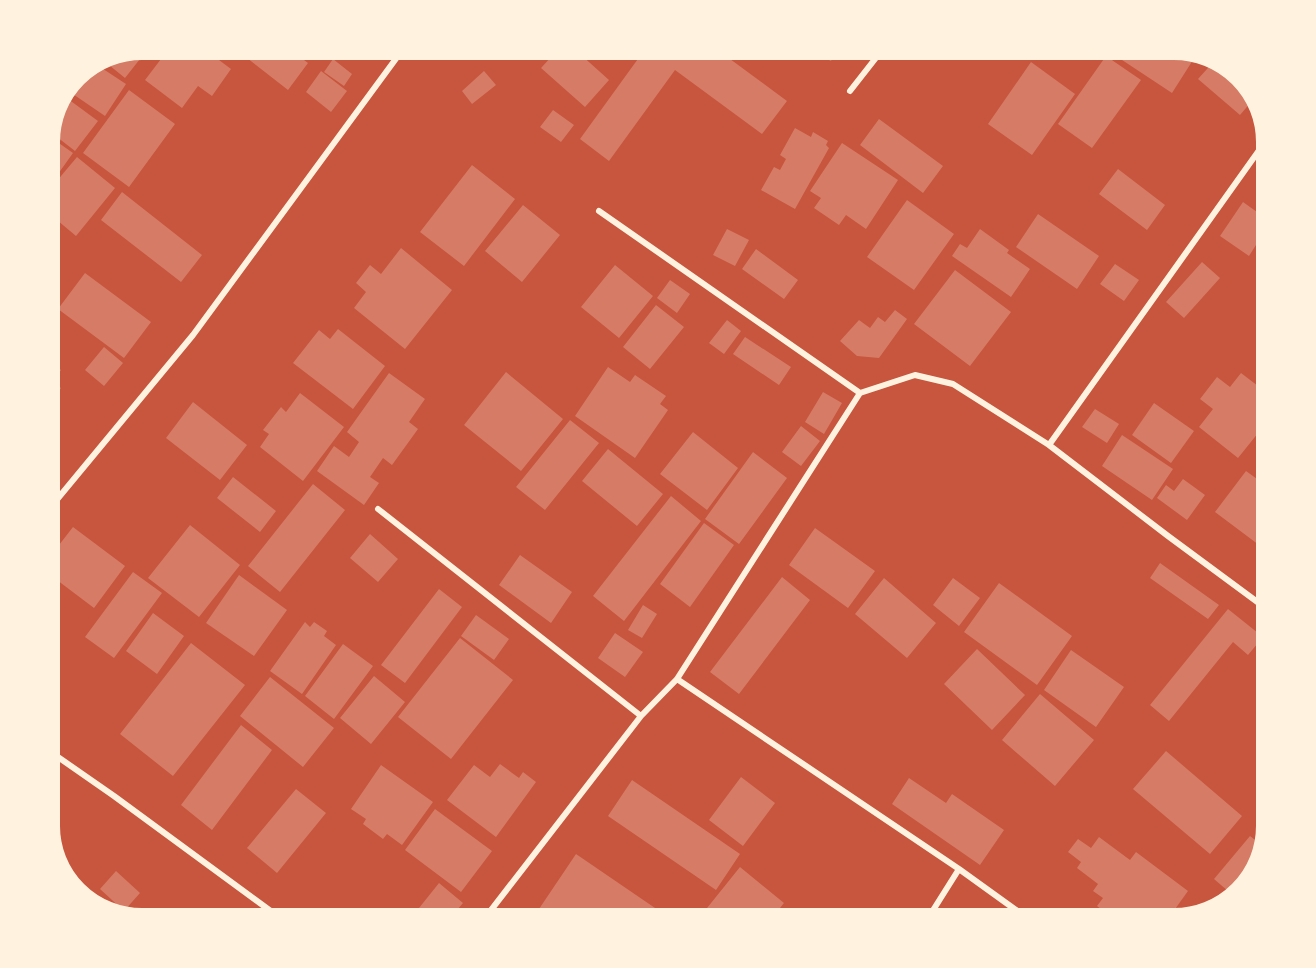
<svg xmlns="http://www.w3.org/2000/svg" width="1316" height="968" font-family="Signika,sans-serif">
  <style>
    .building { fill: #d67c66 }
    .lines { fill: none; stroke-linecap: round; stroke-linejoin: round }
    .minor { stroke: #fff3e0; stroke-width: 6 }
    .rim { fill: none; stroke: #fff3e0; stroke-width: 8 }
  </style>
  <rect width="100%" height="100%" fill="#c8553d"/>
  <path class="building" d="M141,45H151L125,78L104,61Z
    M162,45H199L231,69L212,96L198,86L182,108L145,80L161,59L155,55Z
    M257,45H284L308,63L288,90L247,58Z
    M352,45H380L369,58Z
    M562,45H570L609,80L585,107L541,68Z
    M648,45H711L787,101L762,134L675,70L609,161L580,139Z
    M798,45H839L831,61Z
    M1119,45H1170L1193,60L1172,93L1113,54Z
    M1106,56L1141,80L1092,148L1058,124Z
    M333,59L352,74L344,86L324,72Z
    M1216,59L1233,65L1258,94L1240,115L1198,79Z
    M1031,62L1075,94L1032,155L988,124Z
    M94,63L126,84L105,116L67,90L78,69Z
    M321,71L347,91L331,112L306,92Z
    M484,71L496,85L472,104L462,91Z
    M129,90L175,124L129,187L83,153Z
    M64,96L98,121L75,151L48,130Z
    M553,110L574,125L561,142L540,127Z
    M879,119L943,166L923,193L860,145Z
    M795,128L811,137L813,132L828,141L826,145L829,148L795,209L761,190L774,167L780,170L786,159L780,155Z
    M46,134L73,153L53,181L45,176Z
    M842,143L898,180L866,229L846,215L839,225L814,208L821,198L810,191Z
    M77,157L115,188L76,236L45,210V195Z
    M472,165L515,199L464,266L420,232Z
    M1118,169L1165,205L1147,230L1099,194Z
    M122,192L202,255L181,282L101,220Z
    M907,200L954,234L914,290L867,257Z
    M1243,202L1271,222L1266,231L1271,225V256L1256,245L1249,256L1220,236Z
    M523,205L560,235L522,282L485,251Z
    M1038,214L1099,256L1077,289L1016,247Z
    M727,229L749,240L735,266L713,255Z
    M980,229L1009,250L1007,253L1030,269L1011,297L952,256L960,244L967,248Z
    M401,248L452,290L405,349L354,308L366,292L356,283L370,265L381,274Z
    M756,249L798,280L784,299L742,269Z
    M1202,262L1220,278L1184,318L1166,302Z
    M1115,264L1139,280L1124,301L1100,284Z
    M615,265L653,296L619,338L581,307Z
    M955,270L1011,312L970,366L914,324Z
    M85,273L151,322L124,358L58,309Z
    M670,280L690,294L677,313L657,298Z
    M656,305L684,327L650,369L623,347Z
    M895,310L907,319L879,358L857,356L840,341L859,320L870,328L878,317L885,322Z
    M727,320L741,331L724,354L709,343Z
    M338,329L385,366L353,409L293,363L319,330L330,339Z
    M745,337L791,367L779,385L733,354Z
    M104,347L123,363L104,386L85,370Z
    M1271,353V378L1258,366Z
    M45,358L61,370L52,382L61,388L49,404L45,401Z
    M608,367L630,382L635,375L666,396L660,404L668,410L635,458L575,416Z
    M506,372L563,419L521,471L464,425Z
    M389,373L425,399L409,422L418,429L392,465L383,458L370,477L379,483L364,505L317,471L334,446L349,457L359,442L347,432Z
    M1241,373L1271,396V417L1238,458L1199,427L1213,409L1200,399L1217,377L1230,387Z
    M823,392L842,403L824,434L805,422Z
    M300,393L344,427L303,481L260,447L269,434L263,430L281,407L286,412Z
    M193,402L247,445L220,480L166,438Z
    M1154,403L1194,431L1171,463L1132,435Z
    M1095,409L1119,424L1107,443L1082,427Z
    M570,420L599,443L545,510L516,487Z
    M801,426L820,441L801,466L782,452Z
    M693,432L738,468L707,510L660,474Z
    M1122,435L1173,469L1152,500L1102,466Z
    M608,449L663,494L637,526L582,481Z
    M753,452L787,478L739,544L705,519Z
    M1271,456V481L1259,472Z
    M1246,471L1271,489V554L1215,512Z
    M233,477L276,511L260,532L217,498Z
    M1183,479L1205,495L1187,520L1157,498L1166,485L1174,491Z
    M313,484L345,510L280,592L248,566Z
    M671,496L701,521L624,621L593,596Z
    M704,523L734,545L690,607L660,584Z
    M190,525L240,565L199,617L148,578Z
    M73,527L125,566L94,608L45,571V563Z
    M815,528L875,571L848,608L789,565Z
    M370,534L398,559L378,582L350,558Z
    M520,555L572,592L551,623L499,585Z
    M1160,563L1219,605L1208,619L1150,578Z
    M133,572L162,593L114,658L85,637Z
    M239,575L287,610L254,656L206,623Z
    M782,577L810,600L739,694L710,672Z
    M884,578L936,623L907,658L855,614Z
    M953,578L980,598L959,626L933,605Z
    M999,583L1072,636L1037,685L964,632Z
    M439,589L462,607L405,683L381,665Z
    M643,605L657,614L642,638L628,630Z
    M1228,609L1263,637L1248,655L1233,642L1169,721L1150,705Z
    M153,613L184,636L157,674L126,651Z
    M476,615L509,639L494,660L461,636Z
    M305,622L310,627L314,622L327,631L324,636L336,645L302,694L270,671Z
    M615,633L643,652L625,677L598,658Z
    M460,638L513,680L451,759L398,717Z
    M191,643L245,685L173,776L120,734Z
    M343,644L373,666L334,719L305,696Z
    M977,649L1025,695L992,730L944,684Z
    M1071,650L1124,687L1096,727L1044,690Z
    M374,676L405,702L371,744L340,718Z
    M270,677L334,728L303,767L240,716Z
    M1040,694L1094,740L1055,786L1002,740Z
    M241,725L272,750L212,830L181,805Z
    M1166,751L1242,816L1210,854L1133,789Z
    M500,764L519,778L523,772L536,782L496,837L447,800L474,765L490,777Z
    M381,765L433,802L402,845L387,834L383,839L363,824L366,819L351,809Z
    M741,777L775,803L743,846L709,820Z
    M909,778L946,803L952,794L1004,830L980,865L892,804Z
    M632,780L740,854L716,890L608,816Z
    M296,789L326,813L277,873L247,848Z
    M435,809L492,851L461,892L405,850Z
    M1250,836L1264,847L1251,885L1236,898L1214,879Z
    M1099,837L1130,860L1136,852L1188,891L1165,923H1120L1097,906L1103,898L1093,891L1098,884L1077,868L1081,862L1068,852L1078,839L1091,848Z
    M576,854L677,923H559L539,909Z
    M740,867L784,903L768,923H704L699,918Z
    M116,871L140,893L124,911L100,889Z
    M65,877L85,895L82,899L89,906L83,903L62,880Z
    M439,883L463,903L446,923H417L411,918Z
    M523,911L539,923H514Z"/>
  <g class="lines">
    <path class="minor" d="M850,91L886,45
      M599,211L860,393L915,375L953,384L1049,445L1168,536L1271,612
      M1049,445L1270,135
      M378,509L641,716
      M45,514L193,335L406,45
      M677,679L959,869L1034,923
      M45,748L114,796L287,923
      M481,923L641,716L677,679L860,393
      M925,923L959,869"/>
  </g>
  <path d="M0 0H1316V968H0ZM142 56H1174A86 86 0 0 1 1260 142V826A86 86 0 0 1 1174 912H142A86 86 0 0 1 56 826V142A86 86 0 0 1 142 56Z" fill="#fff3e0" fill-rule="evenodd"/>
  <path class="rim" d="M142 56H1174A86 86 0 0 1 1260 142V826A86 86 0 0 1 1174 912H142A86 86 0 0 1 56 826V142A86 86 0 0 1 142 56Z"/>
</svg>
